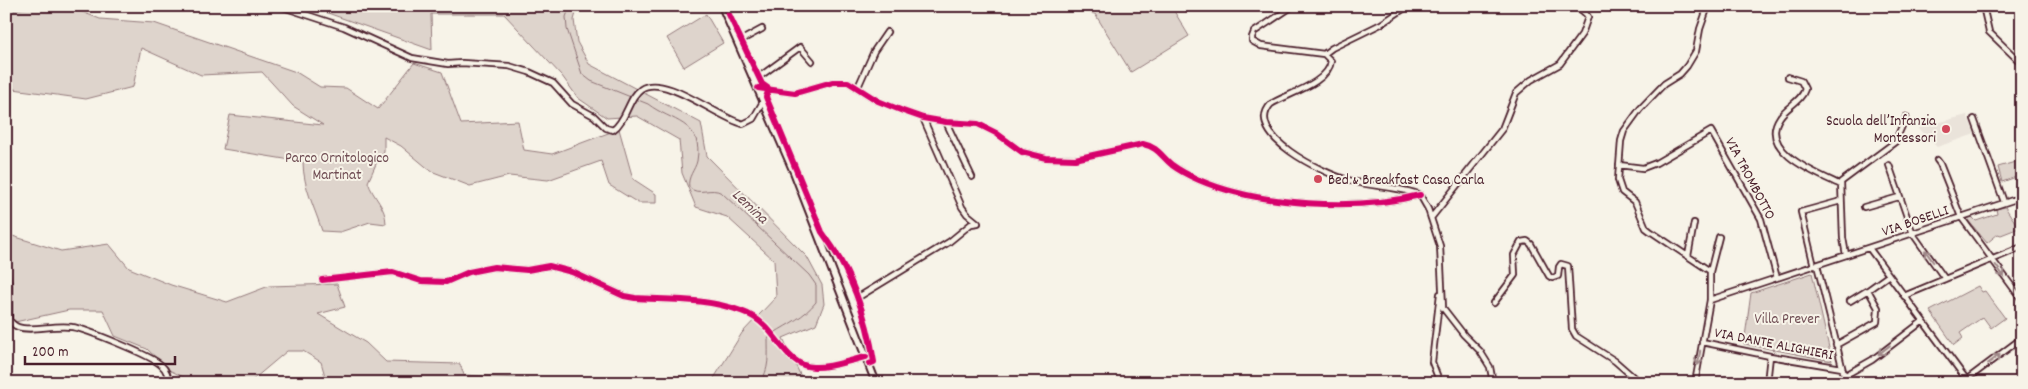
<svg xmlns="http://www.w3.org/2000/svg" width="2028" height="389" font-family="Dekko,sans-serif">
  <style>
    .built { fill: #eae3da }
    .green { fill: #ded4cc; stroke: #947a7c }
    .lines { fill: none; stroke-linecap: round; stroke-linejoin: round }
    .stream { stroke: #8e7275; stroke-width: 1 }
    .street-casing { stroke: #4a1f2b; stroke-width: 8 }
    .secondary-casing { stroke: #4a1f2b; stroke-width: 10 }
    .street { stroke: #f7f3e8; stroke-width: 4.5 }
    .secondary { stroke: #f7f3e8; stroke-width: 6 }
    .cycleway-casing { stroke: #f7f3e8; stroke-width: 9 }
    .cycleway { stroke: #d6006c; stroke-width: 6 }
    .oneway { stroke: #a0898a }
    .poi-dot { fill: #d1495b; stroke: #f7f3e8; stroke-width: 2 }
    .labels { text-anchor: middle; stroke-width: 4; stroke-linejoin: round; paint-order: stroke }
    .poi-label { font-size: 15px; fill: #4a1f2b; stroke: #f7f3e8; text-anchor: end }
    .park-label { font-size: 15px; fill: #6f4c53; stroke: #f7f3e8 }
    .street-label { font-size: 15px; fill: #4a1f2b; stroke: #f7f3e8 }
    .water-label { font-size: 16px; font-style: italic; fill: #6c4950; stroke: #f7f3e8 }
  </style>
  <rect width="100%" height="100%" fill="#f7f3e8"/>
  <filter id="ink" filterUnits="userSpaceOnUse"><feTurbulence type="fractalNoise" baseFrequency=".02" numOctaves="2"/><feDisplacementMap in="SourceGraphic" scale="10" xChannelSelector="R" yChannelSelector="G"/><feConvolveMatrix kernelMatrix="1 2 1 2 8 2 1 2 1" color-interpolation-filters="sRGB"/></filter>
  <g filter="url(#ink)">
    <path class="built" d="M1967,115L1975,134L1937,147L1918,128Z"/>
    <path class="green" d="M35,6H67L100,19L154,23L296,72L320,87L346,88L378,109L414,63L442,72L461,124L518,121L524,150L552,154L619,129L633,179L656,194V203H638L609,185L601,161L548,180L509,176L470,186L431,171L401,146L384,137V152L376,164L368,182C373,198 386,206 386,224L370,222L340,232L322,231C315,208 303,187 303,162L223,149L230,115L323,125L293,106L262,72L201,75L141,48L133,87L86,99L6,88V12Z
      M308,6H578L574,20L577,42L589,64L701,123L707,156L807,257L822,285L824,304L816,324L783,338L804,383H711L742,333L776,297L774,260L727,217L696,207L682,173L679,140L637,116L607,118L578,98L562,76L504,14H431L432,50Z
      M1061,6H1171L1189,36L1131,72L1095,14Z
      M706,14L723,43L684,67L667,38Z
      M2022,160V175L2002,182L1998,167Z
      M2005,207L2019,228L2001,235L1998,234L1987,243L1967,219L1972,217L1976,221L1997,214L1996,209Z
      M6,234L61,251L109,244L129,268L171,285L227,302L269,286L337,284L345,307L318,314L366,343L386,362L460,364L464,375L534,379L541,383H327L321,362L303,351H287L249,383H196L169,370L147,349L115,336L103,310H69L6,324Z
      M1812,273L1832,361L1744,344L1751,293Z
      M1978,286L1982,292L1985,291L2005,318L1991,328L1983,317L1960,333L1963,338L1954,345L1930,311Z"/>
    <g class="lines">
      <path class="stream" d="M570,6L566,17L567,29L582,74L591,81L648,104C671,122 704,121 697,161C695,170 687,177 689,187C698,197 711,186 722,193L809,275L816,285V302C804,317 790,323 774,333
        M760,383C770,369 768,355 768,339L771,335"/>
      <g class="street-casing">
        <path id="street" d="M280,6L344,27L412,58L448,64L462,63L509,66L529,72L553,83L572,104L594,116L606,128L613,130C627,120 628,98 641,89C664,73 718,118 743,124L753,119L764,100
          M1293,6L1254,32L1252,37V41L1261,46L1324,54L1331,61C1329,83 1287,94 1271,104C1242,135 1325,174 1348,180C1370,187 1400,186 1420,195
          M1983,6L1989,32L2022,64
          M738,42L762,29
          M1324,54L1332,48L1381,24L1408,6
          M1788,77L1801,81L1805,89C1801,102 1787,106 1780,117C1757,151 1818,174 1841,185
          M755,80L800,47L812,61
          M858,87L874,51L887,32
          M758,88L795,93L833,82H848L878,101L903,111L923,118L946,122L978,124L996,133L1022,152L1046,158L1075,159L1143,144C1158,147 1161,156 1172,165C1180,171 1190,176 1199,180C1259,206 1357,211 1420,195
          M1974,119L2004,202
          M946,122L972,177
          M1937,160L1940,164L1961,217L2022,300
          M1619,165L1643,168L1656,163L1711,131L1761,219L1777,278
          M1889,165L1913,234L1945,279
          M1420,195L1428,209L1440,246L1443,308L1464,335L1480,351L1490,367L1493,383
          M1864,207L1899,197
          M1431,218L1502,129L1516,93L1531,80L1560,64L1582,34L1588,17L1586,14L1577,6
          M1869,248L1969,383
          M1846,255L1843,238L1841,182L1895,142L1906,117
          M1688,256L1694,223
          M1817,265L1846,383
          M1814,266L1801,212L1841,201
          M1710,272L1719,237
          M7,275L9,286V320C12,323 14,326 18,327C31,332 55,324 72,327C86,329 152,356 161,365C167,370 168,376 169,383
          M322,280L393,272L421,281L446,282L469,272L494,267L527,270L549,266L572,272L624,296L635,298C670,300 707,298 741,311C750,314 759,320 766,327C780,341 791,367 814,367C831,368 850,360 866,357
          M1440,294L1432,362L1440,383
          M1904,296L2022,247
          M857,298L949,242L971,224L978,223L967,214L962,207L923,118
          M1710,300L2022,197
          M1850,301L1868,290
          M1494,303L1515,275L1514,255L1521,242L1527,241L1531,244L1549,276L1552,278L1558,276L1559,267L1561,264L1568,266L1572,329L1576,336L1615,361L1640,383
          M1702,342L1770,356L1842,368
          M1836,345L1877,322L1878,308L1868,290L1889,275
          M1844,376L1872,360L1923,321
          M1695,383L1710,300V271L1650,231L1646,228L1635,202L1622,192L1618,180L1621,141L1624,131L1640,109L1664,84L1680,74L1687,66L1696,51L1700,29L1708,6
          M1767,383L1770,356
          M1962,383L2022,338"/>
      </g>
      <g class="secondary-casing">
        <path id="secondary" d="M722,6L794,172L876,383"/>
      </g>
      <use href="#street" class="street"/>
      <use href="#secondary" class="secondary"/>
      <g class="cycleway-casing">
        <path id="cycleway" d="M725,6L762,84L769,89L766,97L822,232C850,269 867,316 874,362L869,364
          M758,88L795,93L833,82H848L878,101L903,111L923,118L946,122L978,124L996,133L1022,152L1046,158L1075,159L1143,144C1158,147 1161,156 1172,165C1180,171 1190,176 1199,180C1259,206 1357,211 1420,195
          M322,280L393,272L421,281L446,282L469,272L494,267L527,270L549,266L572,272L624,296L635,298C670,300 707,298 741,311C750,314 759,320 766,327C780,341 791,367 814,367C831,368 850,360 866,357"/>
      </g>
      <use href="#cycleway" class="cycleway"/>
    </g>
    <defs><path id="oneway-shaft" d="M-6 0H5M1.5-3L5.5 0L1.5 3" fill="none" stroke-width="1.6" stroke-linecap="round" stroke-linejoin="round" transform="scale(1.25)"/></defs>
    <g class="oneway">
      <use href="#oneway-shaft" transform="translate(1929 256) rotate(-125)"/>
      <use href="#oneway-shaft" transform="translate(2000 271) rotate(54)"/>
      <use href="#oneway-shaft" transform="translate(1884 350) rotate(142)"/>
      <use href="#oneway-shaft" transform="translate(1699 358) rotate(100)"/>
      <use href="#oneway-shaft" transform="translate(1994 359) rotate(-37)"/>
    </g>
  </g>
  <g class="poi-dot">
    <circle cx="1946" cy="129" r="5"/>
    <circle cx="1318" cy="179" r="5"/>
  </g>
  <g class="labels">
    <g class="poi-label">
      <text x="1936" y="125">Scuola dell’Infanzia<tspan x="1936" dy="17">Montessori</tspan></text>
      <text x="1328" y="184" text-anchor="start">Bed &amp; Breakfast Casa Carla</text>
    </g>
    <g class="park-label">
      <text x="337" y="162">Parco Ornitologico<tspan x="337" dy="17">Martinat</tspan></text>
      <text x="1787" y="323">Villa Prever</text>
    </g>
    <g class="street-label">
      <text transform="translate(1751 178) rotate(62)" y="5">VIA TROMBOTTO</text>
      <text transform="translate(1915 220) rotate(-19)" y="5">VIA BOSELLI</text>
      <text transform="translate(1774 343) rotate(11)" y="5">VIA DANTE ALIGHIERI</text>
    </g>
    <g class="water-label">
      <text transform="translate(751 205) rotate(43)" y="6">Lemina</text>
    </g>
  </g>
  <rect width="2028" height="389" fill="none" stroke="#f7f3e8" stroke-width="25"/>
  <rect x="12" y="12" width="2003" height="364" fill="none" stroke="#4a1f2b" stroke-width="2" filter="url(#ink)"/>
  <path d="M25 356v8h150v-8" fill="none" stroke="#4a1f2b" stroke-width="2.5"/>
  <text x="32" y="356" font-size="15" fill="#4a1f2b" stroke="#f7f3e8" stroke-width="4" paint-order="stroke">200 m</text>
</svg>
